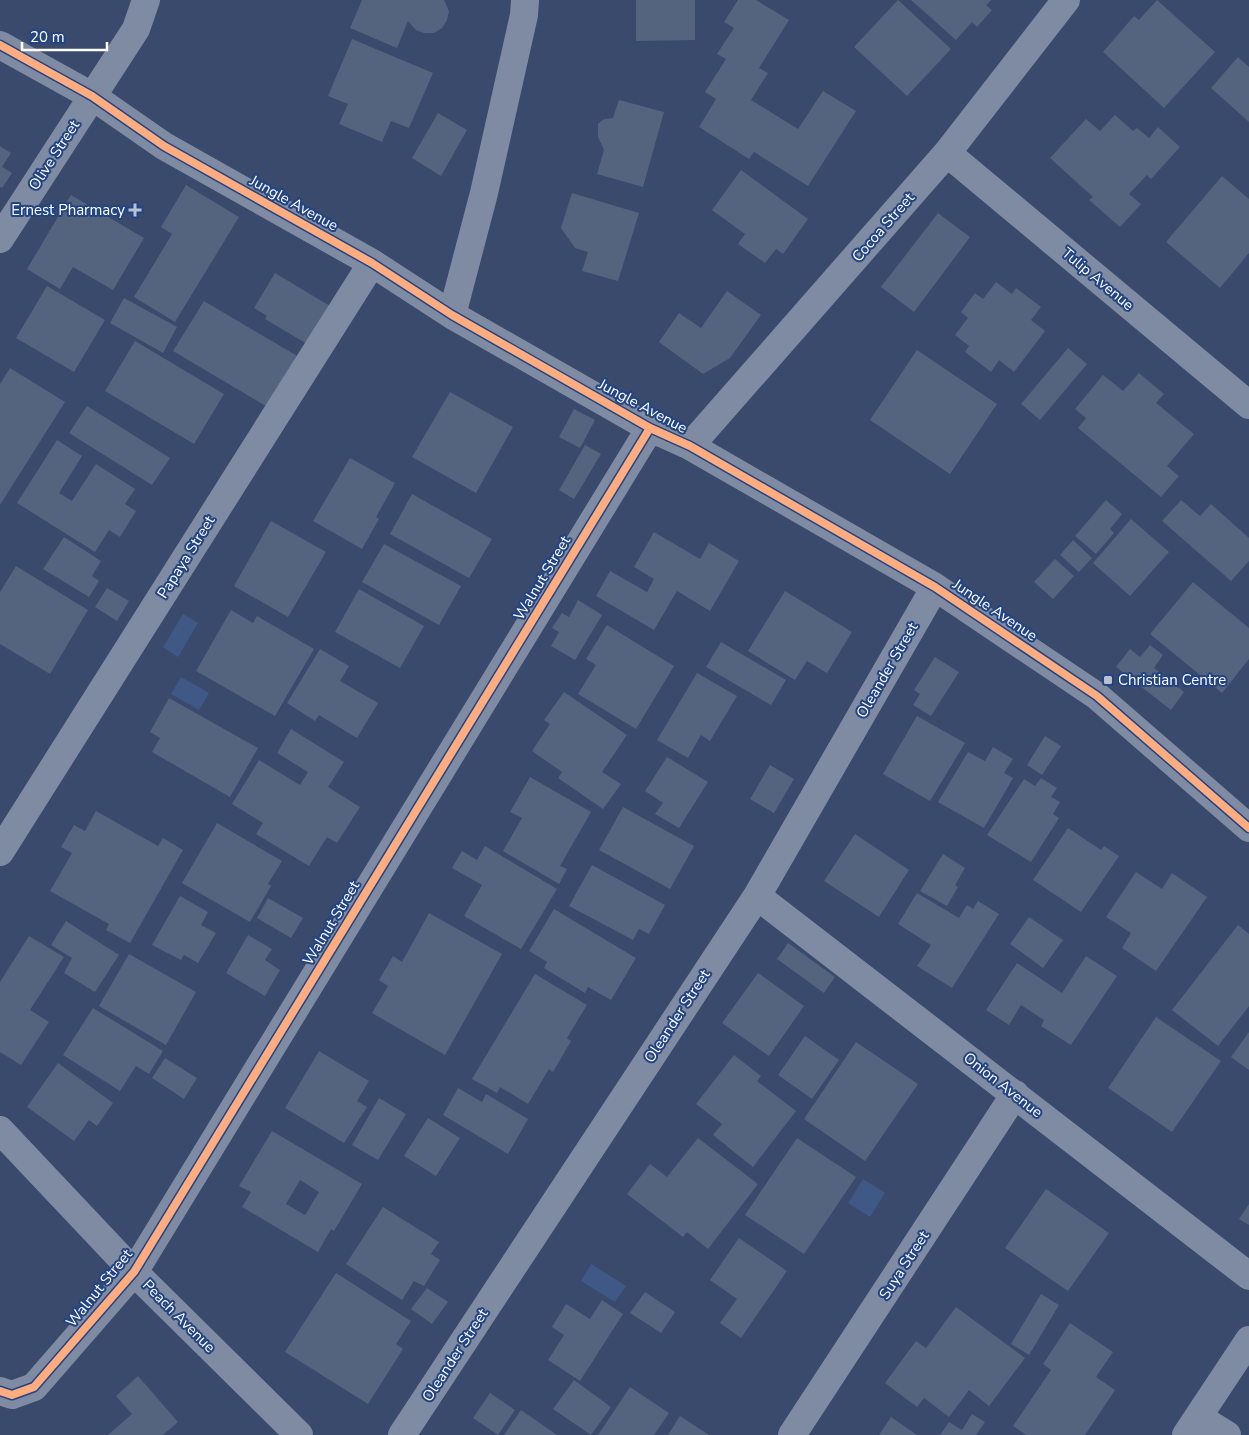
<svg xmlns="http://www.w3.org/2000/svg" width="1249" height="1435" font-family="'Nunito Sans',sans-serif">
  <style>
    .water { fill: #405885 }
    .building { fill: #54637e; fill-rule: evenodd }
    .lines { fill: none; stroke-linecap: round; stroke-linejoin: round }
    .minor { stroke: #7f8ba2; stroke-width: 28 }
    .cycleway-casing { stroke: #234482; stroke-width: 11 }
    .cycleway { stroke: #ffac80; stroke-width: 8 }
    .poi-dot { fill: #bac0cc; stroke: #234482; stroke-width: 2 }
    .labels { text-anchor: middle; stroke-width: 4; stroke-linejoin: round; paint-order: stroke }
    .street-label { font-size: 15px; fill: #fff; stroke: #234482 }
    .poi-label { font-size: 15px; fill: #fff; stroke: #234482; text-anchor: end }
  </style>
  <rect width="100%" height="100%" fill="#394a6c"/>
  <path class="water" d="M183,614L198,623L178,657L163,647Z
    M181,677L209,693L199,710L171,694Z
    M863,1179L885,1193L870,1217L848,1203Z
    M591,1264L626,1286L615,1302L581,1281Z"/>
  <path class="building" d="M362,0H444L449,11L447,20L442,28L434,33H424L416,30L408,21L397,48L350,28Z
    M636,0H695V40L636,41Z
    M738,0H756L789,20L759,68L768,73L751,100L798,129L823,91L856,111L808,186L754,152L749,159L699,127L716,99L705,92L726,59L717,54L734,28L724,22Z
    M898,0L951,49L907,96L854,47Z
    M911,0H991L986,5L992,10L977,27L972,22L956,40Z
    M1157,0L1215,52L1164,108L1103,52L1134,16L1139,20Z
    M352,39L433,73L409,128L391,121L382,142L339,124L348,104L328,96Z
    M1238,57L1249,67V122L1211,88Z
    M619,100L664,112L643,187L597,174L604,150L598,137V124L604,119L613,118Z
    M438,113L467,130L441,176L412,158Z
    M1115,115L1133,131L1137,128L1149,138L1158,127L1180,147L1151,179L1147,175L1129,194L1141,204L1120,227L1089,200L1093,197L1050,158L1086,119L1100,131Z
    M0,146L11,153L2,167L12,173L2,188L0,187Z
    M741,170L808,219L783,254L776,249L765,263L738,244L745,234L712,210Z
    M1222,176L1249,199V253L1220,288L1166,242Z
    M186,185L239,217L175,322L134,297L172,234L161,227Z
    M572,193L639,213L618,281L582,271L588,252L575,248L561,228Z
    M71,195L144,238L113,290L73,267L60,289L27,269Z
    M938,213L970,237L914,312L881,287Z
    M275,273L330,306L307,344L265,319L267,316L254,308Z
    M996,282L1012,294L1016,288L1041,307L1031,320L1045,331L1014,372L999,360L991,372L965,352L969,346L955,335L968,318L961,312L975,293L983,299Z
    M47,286L105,320L74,372L16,338Z
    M727,291L761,315L730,358L703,374L659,342L679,313L701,328Z
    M124,298L177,327L163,353L110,323Z
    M204,301L299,357L269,408L173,351Z
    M135,341L224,394L194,444L105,391Z
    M1068,348L1087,364L1040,420L1021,404Z
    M917,350L997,404L950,474L870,420Z
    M10,368L65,402L0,505V384Z
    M1139,373L1164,394L1156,403L1194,434L1167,466L1179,476L1161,497L1078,428L1086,418L1075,409L1103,375L1123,391Z
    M450,392L513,427L476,493L412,457Z
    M87,406L170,458L152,485L69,433Z
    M574,409L595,420L580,448L559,437Z
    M57,440L82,456L59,493L72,501L96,464L135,489L125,504L136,511L120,537L109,530L95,552L17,503Z
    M585,445L601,454L574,499L559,490Z
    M350,458L395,483L376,517L379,519L362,549L313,521Z
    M412,494L492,539L469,578L390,534Z
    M1106,500L1122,514L1110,529L1114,533L1096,554L1075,536Z
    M1181,500L1200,516L1211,504L1249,538V561L1231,581L1162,521Z
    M1131,519L1169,552L1130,596L1093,563Z
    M271,521L326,552L288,617L234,586Z
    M654,532L700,559L709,543L739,561L710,611L677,591L654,630L596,596L610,571L647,592L654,579L634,567Z
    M64,537L101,561L92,576L99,581L89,597L43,569Z
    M1073,540L1092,558L1079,572L1060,555Z
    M384,544L461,586L439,625L362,582Z
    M1055,559L1074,576L1053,599L1034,582Z
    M16,566L88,610L50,674L0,644V592Z
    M1193,582L1249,628V659L1222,693L1150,634Z
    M107,588L129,601L117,621L95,607Z
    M359,589L424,626L400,668L335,632Z
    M785,591L852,632L827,673L807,661L795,680L748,651Z
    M578,600L602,615L575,660L551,646L559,632L552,628L562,613L569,617Z
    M231,610L253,623L257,616L314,649L275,716L196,671Z
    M607,625L674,666L636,729L578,694L596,665L586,659Z
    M721,642L786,680L771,705L706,667Z
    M1150,645L1163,655L1154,668L1184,692L1171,710L1116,667L1130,649L1140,657Z
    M320,649L349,666L340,681L378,703L357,738L319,715L315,721L287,703Z
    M935,657L959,672L931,716L913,705L920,694L914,690Z
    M697,673L737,696L710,741L701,735L688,758L657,740Z
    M564,692L627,735L602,772L621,784L603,809L558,778L562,772L532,751L550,724L544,720Z
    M169,698L258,748L230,797L152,752L160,738L150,732Z
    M917,716L965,743L930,801L883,774Z
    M291,729L344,762L328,787L360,807L337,843L327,837L309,866L256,834L263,823L232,804L259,760L300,785L308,772L277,753Z
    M1045,736L1061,746L1042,775L1027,765Z
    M993,747L1013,759L1004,773L1013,778L984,828L938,802L968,752L985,761Z
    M667,757L708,782L679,828L655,814L663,803L645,791Z
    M770,765L794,779L774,813L750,799Z
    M530,777L591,812L560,866L567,869L559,884L503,851L522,818L510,812Z
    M1041,778L1057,788L1051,797L1060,802L1053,814L1059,818L1031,862L987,835L1024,779L1035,786Z
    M623,807L694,846L670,889L599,850Z
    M96,811L158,846L163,838L183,850L130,943L106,930L109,924L50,891L72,853L61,847L74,825L85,831Z
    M217,823L282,861L268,884L271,886L250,922L182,883Z
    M1068,828L1101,850L1104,846L1119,856L1081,912L1033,880Z
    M855,834L909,870L879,917L824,881Z
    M485,846L557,889L521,949L464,916L482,885L452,868L462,851L477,860Z
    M943,854L965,868L955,885L958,887L947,906L920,891Z
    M592,865L665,905L649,934L639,929L633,940L569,906Z
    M1136,872L1162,889L1172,873L1207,897L1156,971L1122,948L1131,933L1106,917Z
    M917,893L959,918L967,905L973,909L978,901L999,914L952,988L917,966L931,945L898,924Z
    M180,896L208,912L201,925L216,933L198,963L184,955L181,960L152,945Z
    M268,898L303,918L291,938L257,918Z
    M554,909L636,958L611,1000L588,987L585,993L544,968L547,962L529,951Z
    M429,913L502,954L445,1055L372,1013L388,986L379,980L393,956L402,962Z
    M1029,917L1063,940L1043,968L1010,944Z
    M66,921L119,955L95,992L64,973L72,958L51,945Z
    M1238,925L1249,934V1006L1218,1046L1172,1010Z
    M248,935L272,949L265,960L280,970L265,996L226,973Z
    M29,936L64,957L30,1010L49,1022L21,1065L0,1052V982Z
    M788,943L835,977L824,993L777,959Z
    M129,954L196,992L166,1045L99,1006Z
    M1086,956L1117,976L1071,1045L1041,1026L1044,1020L1021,1005L1009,1025L986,1010L1017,963L1062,993Z
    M758,973L804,1006L769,1056L722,1023Z
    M535,974L587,1005L567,1038L571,1041L553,1072L549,1069L528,1104L500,1087L497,1093L472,1079Z
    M93,1008L163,1051L149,1074L136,1066L120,1091L63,1055Z
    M1156,1017L1221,1061L1172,1132L1108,1088Z
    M1249,1032V1070L1231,1057Z
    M805,1036L839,1060L812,1099L778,1075Z
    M856,1042L918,1084L865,1161L804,1119Z
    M319,1051L369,1081L357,1101L367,1107L344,1143L285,1108Z
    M734,1055L761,1076L757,1081L796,1111L753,1167L713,1135L722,1124L696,1104Z
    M165,1058L197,1078L184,1099L152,1078Z
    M58,1063L113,1103L97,1126L89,1120L74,1141L27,1107Z
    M458,1088L482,1102L486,1094L528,1119L508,1154L443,1115Z
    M379,1098L406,1114L378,1160L352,1145Z
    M428,1118L460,1138L436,1176L404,1156Z
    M272,1131L362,1184L334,1231L331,1229L318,1252L242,1207L251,1192L239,1186ZM300,1180L319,1192L305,1215L286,1204Z
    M698,1138L758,1184L708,1249L687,1232L683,1237L627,1194L650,1164L667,1177Z
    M797,1138L856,1177L804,1254L745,1215Z
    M1046,1189L1109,1233L1068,1291L1005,1248Z
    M1249,1204V1225L1239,1219Z
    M383,1207L439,1242L431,1254L440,1260L424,1286L414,1281L402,1300L346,1264Z
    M739,1238L787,1271L741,1338L720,1323L737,1299L710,1280Z
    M336,1273L411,1321L396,1344L403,1349L368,1404L285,1352Z
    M427,1288L448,1302L432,1324L411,1309Z
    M645,1292L675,1312L661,1333L630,1313Z
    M1041,1294L1059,1305L1029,1355L1011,1344Z
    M602,1300L623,1314L580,1381L548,1360L564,1335L552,1327L566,1304L590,1319Z
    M956,1307L1025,1358L989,1406L969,1390L949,1417L924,1398L917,1407L885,1383L916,1341L926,1348Z
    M1070,1323L1113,1352L1096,1377L1115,1390L1085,1435H1026L1013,1426L1051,1370L1043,1364Z
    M138,1376L178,1422L163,1435H108L132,1414L116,1396Z
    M574,1380L611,1407L591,1435L553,1409Z
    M630,1387L669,1413L654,1435H598Z
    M490,1393L515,1410L498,1435L473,1418Z
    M521,1410L557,1435H504Z
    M972,1414L985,1422L976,1435H940L949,1422L962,1430Z
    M680,1416L709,1435H668Z
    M891,1417L917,1435H879Z"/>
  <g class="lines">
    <path class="minor" d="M0,45L92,96L164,146L372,263L452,315L650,428L690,446L935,587L1097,696L1249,828
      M947,153L1249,405
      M0,239L136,29L146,0
      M452,315L484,193L524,15L525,0
      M690,446L947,153L1066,0
      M0,852L372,263
      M757,896L1249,1276
      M0,1130L134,1272L299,1435
      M0,1391L12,1395L34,1387L134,1272L650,428
      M1198,1417L1227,1435
      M402,1435L757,896L935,587
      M792,1435L1015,1094
      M1186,1435L1249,1340"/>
    <g class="cycleway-casing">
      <path id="cycleway" d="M0,45L92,96L164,146L372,263L452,315L650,428L690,446L935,587L1097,696L1249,828
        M0,1391L12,1395L34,1387L134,1272L650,428"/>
    </g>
    <use href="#cycleway" class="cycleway"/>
  </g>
  <g class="poi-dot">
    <path d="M132.5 202.5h5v5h5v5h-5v5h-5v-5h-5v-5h5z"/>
    <rect x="1103" y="675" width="10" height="10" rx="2.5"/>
  </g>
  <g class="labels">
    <g class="street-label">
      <text transform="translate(54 155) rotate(-57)" y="5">Olive Street</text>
      <text transform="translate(294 203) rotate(29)" y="5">Jungle Avenue</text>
      <text transform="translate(883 227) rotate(-49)" y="5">Cocoa Street</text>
      <text transform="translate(1098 279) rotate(40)" y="5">Tulip Avenue</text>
      <text transform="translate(643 406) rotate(28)" y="5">Jungle Avenue</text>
      <text transform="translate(186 557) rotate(-58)" y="5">Papaya Street</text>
      <text transform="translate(542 578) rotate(-59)" y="5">Walnut Street</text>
      <text transform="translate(995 610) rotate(34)" y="5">Jungle Avenue</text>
      <text transform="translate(887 670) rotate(-60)" y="5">Oleander Street</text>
      <text transform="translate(331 923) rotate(-59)" y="5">Walnut Street</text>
      <text transform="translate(677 1016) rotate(-57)" y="5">Oleander Street</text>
      <text transform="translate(1003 1085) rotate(38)" y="5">Onion Avenue</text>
      <text transform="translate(904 1265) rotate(-57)" y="5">Suya Street</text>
      <text transform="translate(99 1288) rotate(-51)" y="5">Walnut Street</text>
      <text transform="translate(179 1316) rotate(45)" y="5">Peach Avenue</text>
      <text transform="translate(455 1355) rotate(-57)" y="5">Oleander Street</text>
    </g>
    <g class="poi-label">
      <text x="125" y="215">Ernest Pharmacy</text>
      <text x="1118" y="685" text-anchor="start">Christian Centre</text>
    </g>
  </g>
  <path d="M22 42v8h85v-8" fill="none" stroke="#ffffff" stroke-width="2.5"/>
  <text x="30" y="42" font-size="15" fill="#ffffff" stroke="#234482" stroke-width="4" paint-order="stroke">20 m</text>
</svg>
